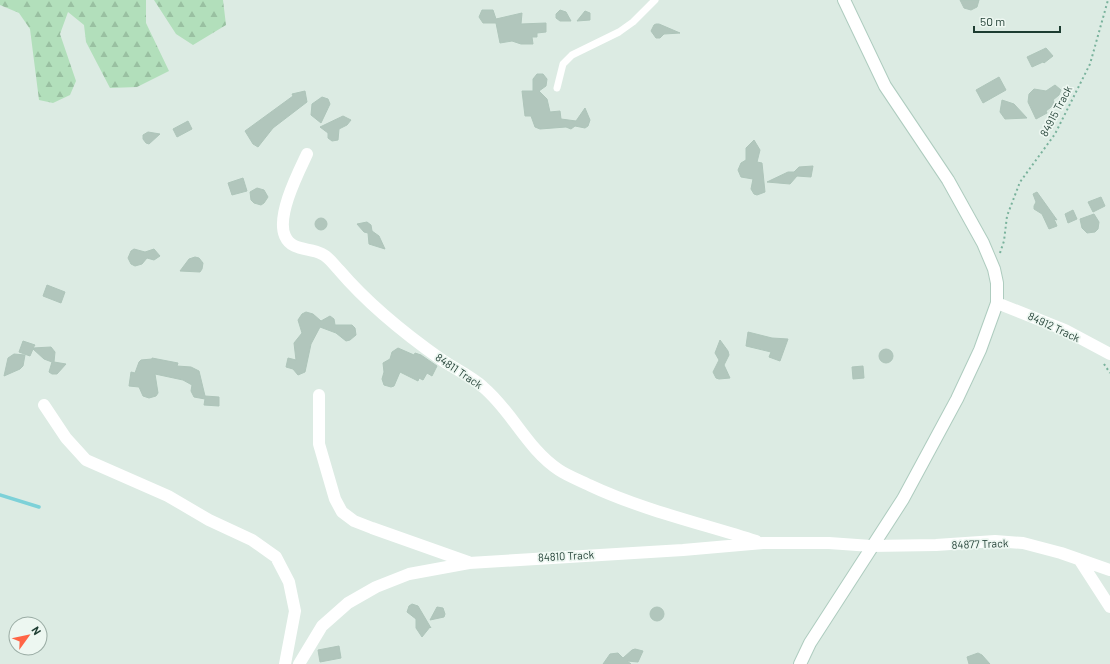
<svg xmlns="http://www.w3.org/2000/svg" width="1110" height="664" font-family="Barlow,sans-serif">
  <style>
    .forest { fill: url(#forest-firs) }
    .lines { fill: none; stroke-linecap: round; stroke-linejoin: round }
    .stream { stroke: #7dd1d8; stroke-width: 3.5 }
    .building { fill: #b1c6bc; stroke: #aec5ba }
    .secondary-casing { stroke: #aeccbf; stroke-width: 14 }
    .path { stroke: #79b29c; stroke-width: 2; stroke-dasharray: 2 3; stroke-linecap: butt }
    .lane { stroke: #fff; stroke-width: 7 }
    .street { stroke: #fff; stroke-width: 12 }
    .secondary { stroke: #fff; stroke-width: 12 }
    .labels { text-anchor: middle; stroke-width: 3.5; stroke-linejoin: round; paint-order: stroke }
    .street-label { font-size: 11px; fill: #1d3c31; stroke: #edf7f1 }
  </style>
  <defs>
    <pattern id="forest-firs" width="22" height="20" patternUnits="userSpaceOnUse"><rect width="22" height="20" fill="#b2dfbb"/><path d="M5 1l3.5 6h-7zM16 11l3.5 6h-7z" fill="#99c0a1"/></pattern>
  </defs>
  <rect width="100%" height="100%" fill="#dcebe3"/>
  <path class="forest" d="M0,0H146V23L169,71L137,87L110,88L86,42L84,25L68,12L60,34L76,81L70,95L53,103L39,100L30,29L19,13L0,5Z
    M154,0H223L226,25L193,45L176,34Z"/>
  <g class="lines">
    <path class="stream" d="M0,495L39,507"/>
  </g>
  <path class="building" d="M960,0H979L977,7L971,10L964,8Z
    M482,10H493L496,19L522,13L521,24L546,23V32L537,33V37H532L533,44H521L512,41L500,43L496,23H483L479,17Z
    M560,10L566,12L571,21H560L556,18V14Z
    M585,11L590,13V20L577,21Z
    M656,24H659L680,33L664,34L660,38H656L651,31L654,25Z
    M1046,48L1053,56L1044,63L1043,62L1032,67L1027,57Z
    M537,74H543L547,79L546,86L539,91L547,99L550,112L560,111L561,119L576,121L585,108L590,120L588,126L585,128L575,126L571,129L566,127L540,129L535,127L531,116H525L522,91H533V79Z
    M999,77L1006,90L983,103L976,90Z
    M1055,85L1061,90L1059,95L1053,100L1055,104L1046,111L1047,113L1036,119L1028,102L1029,94L1034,89L1046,91Z
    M305,91L307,102L273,128L258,147L253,144L245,131L293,96L292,94Z
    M322,97L328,99L330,104L321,123L311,115L312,104Z
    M1002,100L1014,104L1027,118L1005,119L1000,112Z
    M343,116L351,120L347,125L339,129L338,140L332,141L328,138V133L320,127Z
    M188,121L192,129L177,137L173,129Z
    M148,132L160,134L149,144L146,143L143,139V135Z
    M754,140L760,150L757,162L762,163L765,192L757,195L754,194L751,189L753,179L741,177L738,170L741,163L746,160V148Z
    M813,166L811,177L797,176L790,184L767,182L788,172H794L799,167Z
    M243,178L247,191L232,195L228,183Z
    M257,188L264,190L268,197L264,203L261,205L254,203L251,200L250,192Z
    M1037,192L1057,220L1054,219L1057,226L1049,229L1042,214L1034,209V206L1036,202L1033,194Z
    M1101,197L1105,206L1093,212L1088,202Z
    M1073,210L1077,219L1068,223L1065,214Z
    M1094,214L1099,222L1098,229L1095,232L1087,233L1082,228L1080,219Z
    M315 224a6 6 0 1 1 12 0a6 6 0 1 1-12 0Z
    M367,222L371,225L372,231L379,236L385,249L369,244L368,233L364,232L357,224Z
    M134,249L145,252L154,249L160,256L154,260L147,258L142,264L135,266L131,264L128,258L131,251Z
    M195,257L199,258L203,263L202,269L200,272L180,271L189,259Z
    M47,285L65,292L61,303L43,296Z
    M306,312L313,314L321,321L330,316L334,319L335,325H352L355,328L356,335L350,340L346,341L336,333L320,327L311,344L305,372L298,375L293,369L286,367L288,358L296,360L294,343L302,333L298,320L302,314Z
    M748,332L772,338L788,339L780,361L769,357L771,352L746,346Z
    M720,340L728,351L729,355L724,365L730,378L719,379L716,378L713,372L719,360L715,353Z
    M23,341L35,345L33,348L51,347L55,352L54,362L66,364L57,374H52L49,372L52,362L44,359L33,349L30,356L19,352Z
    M398,348L414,355L415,353L421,355L437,366L432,376L427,373L423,380L419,378L418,381L400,372L394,386L391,387L384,385L382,379L384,372L383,363L390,359L392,352Z
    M879 356a7 7 0 1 1 14 0a7 7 0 1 1-14 0Z
    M14,354L25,355L23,366L20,369L4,376L8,358Z
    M152,358L178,363L177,366L191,367L199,371L205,396L219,397V406L204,405L205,399L194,397L191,391L192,385L183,380L155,374L158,393L156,396L149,398L143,396L139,387L129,386L131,372L135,373L139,362L141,360L152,359Z
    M863,366L864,378L853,379L852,367Z
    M412,604L418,606L431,628L430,627L422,637L416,628V619L407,612L409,606Z
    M437,607L443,608L445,614L444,617L430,620Z
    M650 614a7 7 0 1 1 14 0a7 7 0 1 1-14 0Z
    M339,646L341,658L320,662L318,650Z
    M635,649L643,651L638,662L627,661L631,664H603L610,654L618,653L623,658L632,650Z
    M978,653L982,655L990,664H969L967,657Z"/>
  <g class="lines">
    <g class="secondary-casing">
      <path id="secondary" d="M800,664L810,643L903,499L957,399L980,350L997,303V283L994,269L983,243L948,180L885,86L844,0"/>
    </g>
    <path class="path" d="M1000,253L1004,241L1007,216L1020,182L1055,134L1090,64L1108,0
      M1104,364L1110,373"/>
    <path class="lane" d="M557,88L563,64L572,55L619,32L633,22L655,0"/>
    <path class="street" d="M307,154C298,173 276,216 285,236C292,252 310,247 322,254C329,257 334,265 339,270C368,304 405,334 442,360C455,369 471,376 483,387C512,411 527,449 559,470C568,476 579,480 589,485C642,510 700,523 756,541
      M997,303L1065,330L1110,354
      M319,395V444L335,499L342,512L354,521L372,528L468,562
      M44,405L66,438L86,460L168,496L209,520L252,540L276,557L289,582L295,611L285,664
      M1079,559L1110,607
      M299,664L322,626L348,603L376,587L409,574L469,563L683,550L763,543H829L871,546L936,545L995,541L1023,543L1061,553L1110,570"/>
    <use href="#secondary" class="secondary"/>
  </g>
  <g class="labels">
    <g class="street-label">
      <text transform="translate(1056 111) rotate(-62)" y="4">84915 Track</text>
      <text transform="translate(1054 327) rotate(25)" y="4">84912 Track</text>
      <text transform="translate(459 371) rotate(34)" y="4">84811 Track</text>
      <text transform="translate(980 544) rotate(-2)" y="4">84877 Track</text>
      <text transform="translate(566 556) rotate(-3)" y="4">84810 Track</text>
    </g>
  </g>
  <g transform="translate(28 636) rotate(57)"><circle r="19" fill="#edf7f1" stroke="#9aaca4"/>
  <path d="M0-3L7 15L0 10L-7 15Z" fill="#ff6546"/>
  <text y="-6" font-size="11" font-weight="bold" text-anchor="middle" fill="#1d3c31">N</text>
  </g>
  <path d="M974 26v6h86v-6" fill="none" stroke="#1d3c31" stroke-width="2"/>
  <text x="980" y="26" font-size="12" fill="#1d3c31" stroke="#edf7f1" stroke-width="3" paint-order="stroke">50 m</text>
</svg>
